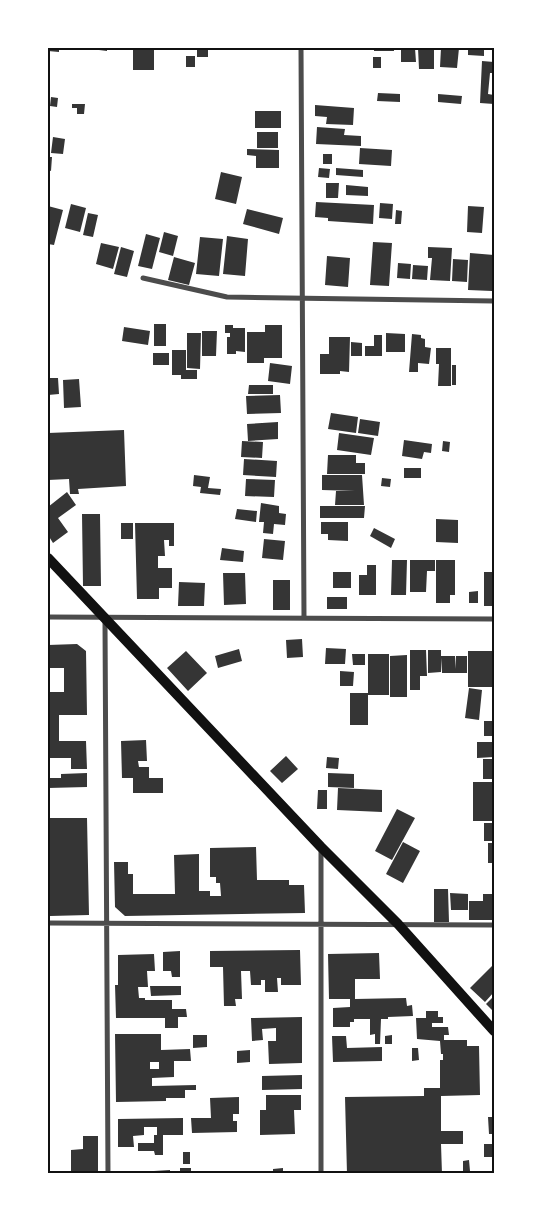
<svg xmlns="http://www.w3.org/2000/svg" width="542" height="1221" font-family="'Roboto Condensed',sans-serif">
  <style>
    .building { fill: #353535; fill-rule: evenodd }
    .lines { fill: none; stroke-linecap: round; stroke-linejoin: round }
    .minor { stroke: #4c4c4c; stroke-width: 5 }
    .primary { stroke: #111; stroke-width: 10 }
    .neatline { fill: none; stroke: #111; stroke-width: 2 }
  </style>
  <rect width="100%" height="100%" fill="#fff"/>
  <path class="building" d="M48,48H59V52L48,51Z
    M65,48H82V50L65,49Z
    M91,48H107V51L91,49Z
    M133,48H154V70H133Z
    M197,48H208V57H197Z
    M374,48H394V51H374Z
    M401,48H415L416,62H401Z
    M418,48H434V69H419Z
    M441,48H459L457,68L440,67Z
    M468,48H484V56L468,55Z
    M186,56H195V67H186Z
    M373,57H381V68H373Z
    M482,61L494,62V73H490L488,94L494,95V104L480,103Z
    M378,93L400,94V102L377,101Z
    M438,94L462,96L461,104L438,102Z
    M51,97L58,98L57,107L50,106Z
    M72,104H85L84,114H77V108H72Z
    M315,105L354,108L353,125L326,124L327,117L315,116Z
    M255,111H281V128H255Z
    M317,127L345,129L344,135L361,136V146L316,144Z
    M257,132H278V148H257Z
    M53,137L65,139L63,154L51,153Z
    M360,148L392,150L391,166L359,164Z
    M247,149L279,150V168H256V156L247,155Z
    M323,154H332V164H323Z
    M48,157H52L51,171L48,170Z
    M319,168L330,169L329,178L318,177Z
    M336,168L363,170V177L336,175Z
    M221,172L242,177L236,204L215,199Z
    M326,183H339L338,198H326Z
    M346,185L368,187V196L346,195Z
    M316,202L374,205L373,224L328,221V218L315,217Z
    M380,203L393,204L392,219L379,218Z
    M71,204L86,208L80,232L65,228Z
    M48,206L63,210L54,245L48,244Z
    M468,206L484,207L482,233L467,232Z
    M247,209L283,218L279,234L243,224Z
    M396,210L402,211L401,224H395Z
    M88,213L98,215L93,237L83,235Z
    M164,232L178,236L173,256L159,252Z
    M146,234L160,238L152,269L138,266Z
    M227,236L248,239L245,276L223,274Z
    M200,237L223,239L219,276L196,274Z
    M373,242L392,243L389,286L370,285Z
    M101,243L119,247L113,269L96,264Z
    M121,247L134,251L127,277L114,274Z
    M428,247L452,248L450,281L430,280L432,258H428Z
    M470,253L494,255V278L493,277L492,291L468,290Z
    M327,256L350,258L348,287L325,285Z
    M174,257L195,263L189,285L168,280Z
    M453,259L468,260L467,282L452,281Z
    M398,263L411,264L410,279L397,278Z
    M413,265L428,266L427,280L412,279Z
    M154,324H166V346H154Z
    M225,325H233V328H245V352L236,351V354H227V337H230V333H225Z
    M265,325H282V358H264V363H247V332H265Z
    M124,327L150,331L148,345L122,341Z
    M202,331H217L216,356H202Z
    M187,333H201L200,369L187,368Z
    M386,333L405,334V352H386Z
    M412,334L421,335V338L425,339V347L431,348L429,364L418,363V372H409Z
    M374,335H382V356H365V346H374Z
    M329,337H350L349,372L340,371V374H320V354H329Z
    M351,342L362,343V356H351Z
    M436,348H451V386H438L439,364H436Z
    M172,350H186V370H197V379H181V375H172Z
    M153,353H169V365H153Z
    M270,363L292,366L290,384L268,381Z
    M452,365H456V385H452Z
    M48,378H58L59,394L48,395Z
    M79,379L81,407L64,408L63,380Z
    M249,385H273V394H248Z
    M280,395L281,413L247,414L246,396Z
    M331,413L358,417L356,433L328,429Z
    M360,419L380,422L378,436L358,433Z
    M278,422V439L248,441L247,424Z
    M124,430L126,486L78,489L79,494H70L69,479L48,480V433Z
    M339,433L374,438L371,455L337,450Z
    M404,440L432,444L431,453L424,452L422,459L402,456Z
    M242,441L263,442L262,458L241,457Z
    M443,441L450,442L449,452L442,451Z
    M328,455H356V463H365V474H327Z
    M244,459L277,461L276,477L243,475Z
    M404,468H421V478H404Z
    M194,475L210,477L208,488L221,489L220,495L200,493L201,487L193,486Z
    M322,475H362L364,505H335L336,491H355L322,490Z
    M382,478L391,479L390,487L381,486Z
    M246,479L275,480L274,497L245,496Z
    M67,492L76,505L58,518L68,532L53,543L48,535V507Z
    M261,503L279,506V513L286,514L285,525L274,524L273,534L263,533L264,522H259Z
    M320,506H365L364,518H320Z
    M237,509L257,511L256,522L235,519Z
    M82,514H100L101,586H83Z
    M436,519L458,520V543L436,542Z
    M321,522H348V541L328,540V534H321Z
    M121,523H133V539H121Z
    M135,523H174V546H169V540H164L165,556H158V568H172V588H159V599H137Z
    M374,528L395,539L391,548L370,536Z
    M264,539L285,541L283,560L262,558Z
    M222,548L244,551L243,562L220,560Z
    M392,560H407L406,595H391Z
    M410,560H435V571H427L426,592H410Z
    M436,560H455V595H450V603H436Z
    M492,560H494V606H484V572H492Z
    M367,565H376V595H359V575H367Z
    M333,572H351V588H333Z
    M223,573H245L246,604L224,605Z
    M273,580H290V610H273Z
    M179,582L205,583L204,606H178Z
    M478,591V603H469V592Z
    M327,597H347V609H327Z
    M302,639L303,657L287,658L286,640Z
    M77,644L86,651L87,715H59V741H86L87,769H71V758H49V768H48V692H64V668H48V645Z
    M326,648L346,649L345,664H325Z
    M239,649L242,661L218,668L215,656Z
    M410,650H426L427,676H420V690H410Z
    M428,650H441V656H455V669L456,656H467V673H442V658L441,672L428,673Z
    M186,651L207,673L188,691L167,668Z
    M468,651H493V687H468Z
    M352,654H365V665H353Z
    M368,654H389V695H368V725H350V693H368Z
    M407,655V697H390V656Z
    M340,671L354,672L353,686H340Z
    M469,688L482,690L479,720L465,718Z
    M484,721H494V736H484Z
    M146,740L147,761H138L139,767H149V778H163V793H133V778H122L121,741Z
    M477,742H494V757L477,758Z
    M286,756L298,769L282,783L270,771Z
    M327,757L339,758L338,769L326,768Z
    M483,759H494V779H483Z
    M48,773H50V778H61V774L87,773V787L48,788Z
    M328,773L354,774V788L328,787Z
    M473,782H494V821H473Z
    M338,788L382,790V812L337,810Z
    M318,790H327V809H317Z
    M397,809L415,818L392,860L375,851Z
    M48,818H87L89,915L50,916Z
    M484,823H494V841H484Z
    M403,842L420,851L403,883L386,874Z
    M488,843H494V863H488Z
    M256,847L257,880H289V885H304L305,913L125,916L115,907L114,862H128V874H133V894H175L174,855L199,854V891H210V896H221L220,883H216V877H210V848Z
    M434,889H448L449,922H434Z
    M450,893L468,894V910H451Z
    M483,894H494V920H469V901H483Z
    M300,950L301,985H281V978H277L278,992H265V980H261V985H251L250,971H241L242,999H235L236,1006H224L223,967H210V951Z
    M180,951V977H172L171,971H163V952Z
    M379,953L380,979H355V999L406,998L407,1006L412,1005L413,1016L388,1017V1019H381L380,1044H375V1034L370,1035V1019H354V1022H350V1027H333V1008L350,1007V999H329L328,954Z
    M154,954L155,971H147L148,987H138L139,998H145V1000H172V1009H186L187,1017H178V1028H165V1018H116L115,985H118V955Z
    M493,965L494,966V992L485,1002L470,988Z
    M150,986H181V995L151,996Z
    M494,996V1012L486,1004Z
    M426,1011H438V1017H443V1023H432V1027H448L449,1035H444V1040H467V1046H479L480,1095L441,1096V1131H463V1144H441L442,1174H347L345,1097L424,1096V1088H440V1060H443V1054H441L440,1041L417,1039L416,1018H426Z
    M302,1017V1063L269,1064L268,1041H276V1028L262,1029L263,1040L252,1041L251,1018Z
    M115,1034H161V1050L190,1049L191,1061H174V1077L152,1078V1086L196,1085V1090H185V1098H166V1101L116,1102ZM150,1062H159V1069H150Z
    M193,1035H207V1047L193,1048Z
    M392,1035V1044H385V1036Z
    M332,1036H346L347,1048L382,1047V1061L333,1062Z
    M412,1048H418L419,1060L412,1061Z
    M250,1050V1062L237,1063V1051Z
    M302,1075V1089L262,1090V1076Z
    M266,1095H301V1110H294L295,1134L260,1135V1110H266Z
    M239,1097V1114H233V1121H237V1132L192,1133L191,1118H211L210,1098Z
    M488,1117H494V1134H489Z
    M183,1118V1135H163V1155H155L154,1151H138V1143H154V1135H157V1127H144V1135L133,1136L134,1147H118V1119Z
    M83,1136H98V1174H71V1150L83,1149Z
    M484,1144H494V1157H484Z
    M183,1152H190V1164H183Z
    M469,1160L470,1171H463V1161Z
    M180,1168H191V1174H180Z
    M283,1168V1174H273V1169Z
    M170,1170V1174H154V1171Z"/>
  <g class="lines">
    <path class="minor" d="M301,48L304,618
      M143,278L227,297L494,301
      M48,617L494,619
      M105,622L108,1174
      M48,923L494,925
      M321,1174V849"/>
    <path class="primary" d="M48,558L321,847L398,924L494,1031"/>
  </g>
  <rect width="542" height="1221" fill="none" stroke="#ffffff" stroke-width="98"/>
  <rect x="49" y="49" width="444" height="1123" class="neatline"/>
</svg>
